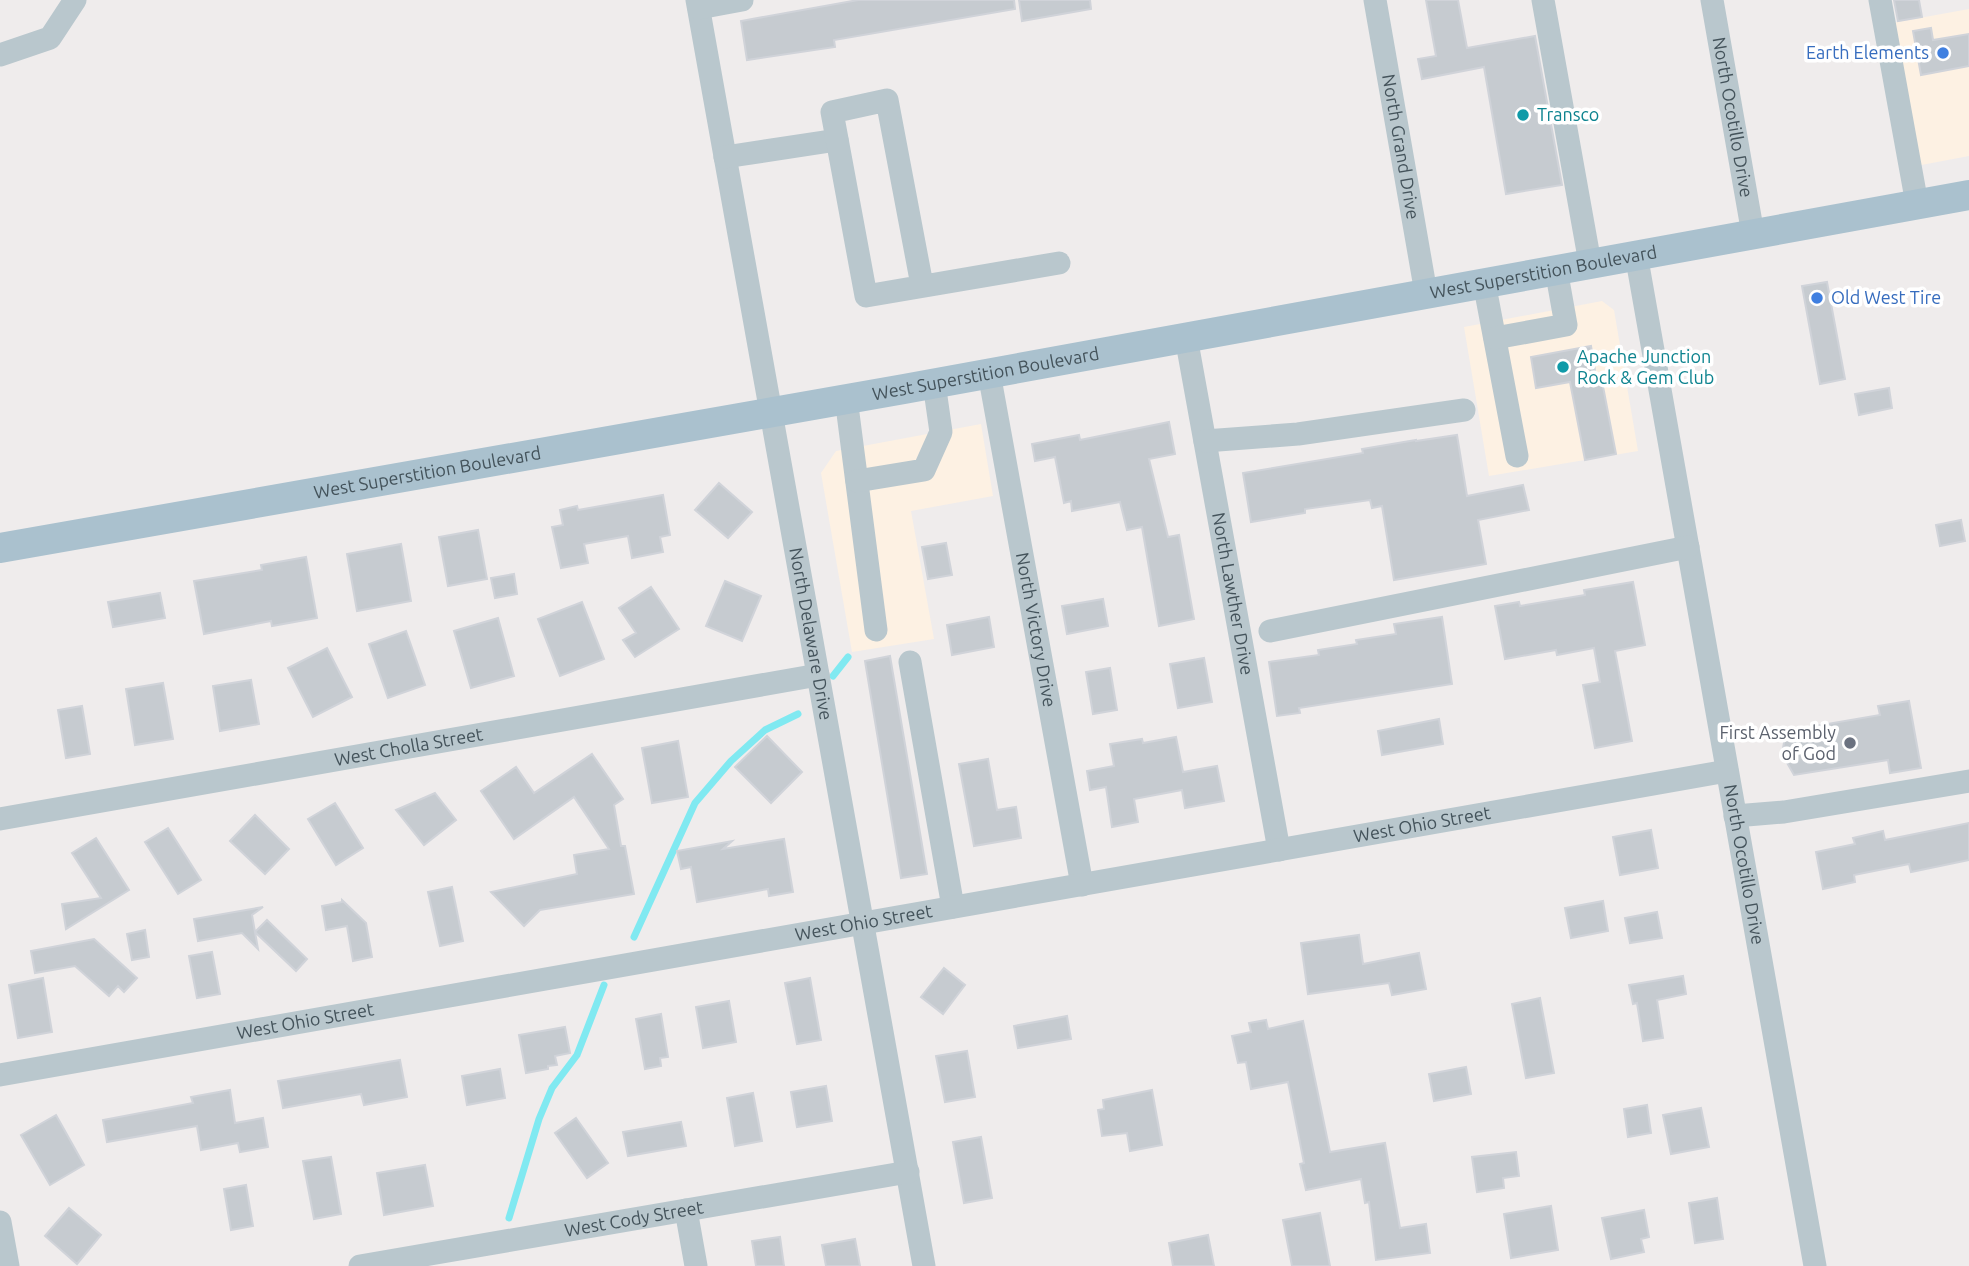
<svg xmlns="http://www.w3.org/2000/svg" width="1969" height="1266" font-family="Ubuntu,sans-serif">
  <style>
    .commercial { fill: #fdf1e3 }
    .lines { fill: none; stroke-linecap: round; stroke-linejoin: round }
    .stream { stroke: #80e9f1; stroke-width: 7 }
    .building { fill: #c6cbd0; stroke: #d0d3d9; stroke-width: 2 }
    .minor { stroke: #b9c7cd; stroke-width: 23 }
    .major { stroke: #aac1ce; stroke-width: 30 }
    .shop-dot { fill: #3f7fe0; stroke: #fff; stroke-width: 2.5 }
    .culture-dot { fill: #0f9aa8; stroke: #fff; stroke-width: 2.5 }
    .worship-dot { fill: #6b7280; stroke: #fff; stroke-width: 2.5 }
    .labels { text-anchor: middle; stroke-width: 7; stroke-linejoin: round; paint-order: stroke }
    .shop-label { font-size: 18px; fill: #366cbe; stroke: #fff; text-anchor: end }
    .culture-label { font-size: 18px; fill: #0d838f; stroke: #fff; text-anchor: start }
    .street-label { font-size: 18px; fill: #44535b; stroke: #fff }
    .worship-label { font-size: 18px; fill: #5b616d; stroke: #fff; text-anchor: end }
  </style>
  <rect width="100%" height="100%" fill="#efecec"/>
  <path class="commercial" d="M1969,9V156L1916,166L1892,23Z
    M1602,301L1614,310L1638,451L1489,476L1464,327Z
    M981,424L993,496L911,511L934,639L852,652L821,473L836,451Z"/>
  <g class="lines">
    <path class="stream" d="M833,676L848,657
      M634,937L695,803L731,761L765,730L798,714
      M509,1218L539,1119L552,1088L577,1055L604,985"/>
  </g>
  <path class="building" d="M858,0H1014L1015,9L834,40L835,47L747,60L741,21Z
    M1019,0H1090L1091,9L1022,21Z
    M1426,0H1458L1467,48L1535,36L1562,185L1506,194L1484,67L1422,79L1418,59L1436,56Z
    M1894,0H1919L1922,17L1898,21Z
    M1931,28L1933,40L1969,34V66L1921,75L1913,31Z
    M1827,282L1845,379L1820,384L1802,286Z
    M1591,346L1596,377L1601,376L1616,454L1585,460L1570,382L1536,388L1531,357Z
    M1889,388L1892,408L1859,415L1855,394Z
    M1169,422L1175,454L1149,459L1168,537L1179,535L1194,619L1159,626L1142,527L1127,530L1120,502L1072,511L1071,501L1064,503L1055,457L1035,461L1032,444L1079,435L1080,440Z
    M1457,435L1467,496L1523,485L1529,510L1478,520L1486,564L1394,580L1382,506L1372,508L1370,500L1305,509V513L1251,522L1243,473L1363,453L1362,449L1416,440V441Z
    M719,483L752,512L728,538L695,510Z
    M663,495L670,535L660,537L663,552L632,558L628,536L584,544L588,563L561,568L552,527L563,525L560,510L577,506L578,510Z
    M1961,520L1965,541L1940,546L1936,525Z
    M478,530L487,579L448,586L439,537Z
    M946,543L952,575L928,579L922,547Z
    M401,544L411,601L357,611L347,554Z
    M306,557L317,618L272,626L271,621L204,634L194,581L262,570L261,565Z
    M514,574L517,594L495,598L491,578Z
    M725,581L761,596L742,641L706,626Z
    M1633,582L1645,645L1615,651L1632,741L1595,748L1583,685L1600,682L1594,648L1557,655L1556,650L1505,659L1495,606L1519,602L1520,606L1585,595L1584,590Z
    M651,587L679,629L635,657L623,640L636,633L619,608Z
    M160,593L165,618L113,627L108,602Z
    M1103,599L1108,626L1067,634L1062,606Z
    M582,602L604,659L560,676L538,619Z
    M989,617L994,647L952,655L947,625Z
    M1442,617L1452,684L1299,708L1300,713L1277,716L1269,662L1319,655L1318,650L1357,644L1356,640L1396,634L1394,624Z
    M498,618L514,676L471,688L454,631Z
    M406,631L425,685L388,698L369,644Z
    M327,648L352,697L313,717L288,668Z
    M890,656L927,874L901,878L865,661Z
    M1204,658L1212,702L1178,708L1170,664Z
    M1110,668L1117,710L1093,714L1086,672Z
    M251,680L259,724L220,731L213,686Z
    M163,683L173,739L135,745L126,689Z
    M1909,701L1921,768L1890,773L1888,760L1794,775L1782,754L1786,731L1880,715L1878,706Z
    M82,706L90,754L66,758L58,710Z
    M1439,719L1443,744L1382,755L1378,731Z
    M767,736L802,772L771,803L735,767Z
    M1176,737L1183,772L1217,766L1224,801L1185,808L1182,790L1134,799L1138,822L1112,827L1106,787L1090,790L1087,771L1114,766L1110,744L1142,739L1143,743Z
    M678,741L688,797L652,803L642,748Z
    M592,754L623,799L614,805L621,846H625L634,894L540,910L524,926L491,892L577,874L574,855L609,849L574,797L514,839L481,791L516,767L534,793Z
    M988,759L997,810L1016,807L1021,838L974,846L959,764Z
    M435,793L456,820L424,845L396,810Z
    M335,803L363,848L336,865L308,819Z
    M255,815L289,849L265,874L230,841Z
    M1969,823V860L1911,872L1909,864L1854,875L1855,882L1823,889L1816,852L1855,844L1853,838L1883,831L1885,840Z
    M168,828L201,880L178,894L145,842Z
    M1651,830L1658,868L1620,875L1613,837Z
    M96,838L129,890L66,929L62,904L101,898L72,853Z
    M784,839L793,892L769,896L768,889L697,902L691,867L681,869L677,851L732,841L723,849Z
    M452,887L463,941L440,946L428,892Z
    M342,900L366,923L372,957L353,961L347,926L326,930L322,906L342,902Z
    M1603,901L1608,931L1571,938L1565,908Z
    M263,907L252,915L258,949L242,933L198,941L194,919Z
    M1657,912L1662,938L1630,943L1625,918Z
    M267,920L307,959L296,971L255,932Z
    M145,930L149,957L132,960L127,934Z
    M1359,935L1363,964L1419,953L1426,989L1392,995L1389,983L1308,994L1301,943Z
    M94,939L137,978L124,992L118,986L109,996L75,966L35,973L31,951Z
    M212,952L220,994L197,998L189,956Z
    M944,968L965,985L943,1014L921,997Z
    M1683,976L1686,994L1657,1000L1663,1038L1643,1041L1637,1003L1633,1004L1629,985Z
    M43,978L52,1032L18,1038L9,985Z
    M810,978L821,1040L797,1044L785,983Z
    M1540,998L1554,1073L1526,1078L1512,1004Z
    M729,1001L736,1042L703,1048L696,1007Z
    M661,1014L668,1057L660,1058L661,1066L645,1069L636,1019Z
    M1067,1016L1071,1039L1018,1048L1014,1026Z
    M1266,1020L1268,1029L1303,1021L1330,1152L1385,1143L1400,1228L1426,1224L1430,1253L1376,1260L1369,1202L1365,1203L1361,1179L1306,1190L1300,1164L1304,1163L1288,1082L1251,1089L1246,1062L1238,1063L1232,1036L1251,1032L1249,1023Z
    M565,1027L570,1053L555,1056L557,1065L548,1066V1069L526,1073L519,1035Z
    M967,1051L975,1097L945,1102L936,1056Z
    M400,1060L407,1097L364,1105L361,1094L283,1108L278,1081Z
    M1466,1067L1471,1094L1434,1101L1429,1074Z
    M500,1069L505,1098L467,1105L462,1076Z
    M826,1086L832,1121L797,1127L791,1092Z
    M230,1090L235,1123L263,1118L268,1147L240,1152L238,1143L201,1150L197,1126L107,1142L103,1120L193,1103L191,1097Z
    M1152,1090L1162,1145L1130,1151L1127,1133L1102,1136L1098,1110L1104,1109L1103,1100Z
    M753,1093L762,1141L735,1146L727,1098Z
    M1647,1105L1651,1133L1628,1137L1624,1109Z
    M1701,1108L1709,1147L1671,1154L1663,1115Z
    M56,1115L84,1165L50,1185L21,1135Z
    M576,1118L608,1163L587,1178L555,1133Z
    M681,1122L686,1146L628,1156L623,1132Z
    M981,1137L992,1198L964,1203L953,1142Z
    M1516,1152L1519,1176L1503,1178L1504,1188L1477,1192L1472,1157Z
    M331,1157L341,1214L314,1219L303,1161Z
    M425,1165L433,1206L384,1215L377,1173Z
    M246,1185L253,1226L231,1230L224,1189Z
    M1717,1198L1723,1239L1695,1243L1689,1203Z
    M1551,1206L1558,1250L1511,1258L1504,1214Z
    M69,1208L101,1235L77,1264L45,1236Z
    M1644,1210L1649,1237L1641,1239L1644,1252L1611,1259L1602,1218Z
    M1320,1213L1330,1266H1292L1283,1220Z
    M1208,1235L1214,1266H1173L1169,1243Z
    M780,1237L784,1266H756L752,1241Z
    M855,1239L860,1266H826L822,1245Z"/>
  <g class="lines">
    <g class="minor">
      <path id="s1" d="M697,0L924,1266"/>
      <path id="s2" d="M1375,0L1426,293"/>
      <path d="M1543,0L1590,263"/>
      <path id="s3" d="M1712,0L1753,234"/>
      <path d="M1880,0L1917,204"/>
      <path d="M699,8L742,0"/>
      <path d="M0,55L50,38L75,0"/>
      <path d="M725,157L837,140"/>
      <path id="s4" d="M1636,254L1815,1266"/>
      <path d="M1484,282L1517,456"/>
      <path d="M922,285L887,100L832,112L866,296L1059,263"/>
      <path id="s5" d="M1186,337L1279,850"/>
      <path d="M1495,338L1566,325L1556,269"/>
      <path id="s6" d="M989,373L1082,885"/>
      <path d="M846,398L876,630"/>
      <path d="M1205,441L1298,434L1464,410"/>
      <path d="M857,481L924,470L941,432L934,383"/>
      <path d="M1270,631L1688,547"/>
      <path d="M910,662L953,907"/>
      <path d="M1735,816L1784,812L1969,781"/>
      <path id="s7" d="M0,819L818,675"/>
      <path id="s8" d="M0,1075L1727,771"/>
      <path d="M686,1210L696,1266"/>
      <path d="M0,1222L8,1266"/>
      <path id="s9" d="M360,1266L908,1172"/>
    </g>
    <path class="major" id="s10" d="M0,548L904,389L1969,195"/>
  </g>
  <g class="shop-dot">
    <circle cx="1943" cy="53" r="7"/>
    <circle cx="1817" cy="298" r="7"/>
  </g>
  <g class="culture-dot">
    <circle cx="1523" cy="115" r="7"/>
    <circle cx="1563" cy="367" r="7"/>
  </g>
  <circle class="worship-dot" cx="1850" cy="743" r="7"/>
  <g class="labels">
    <g class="shop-label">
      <text x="1929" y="59">Earth Elements</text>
      <text x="1831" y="304" text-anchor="start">Old West Tire</text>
    </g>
    <g class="culture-label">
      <text x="1537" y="121">Transco</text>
      <text x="1577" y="363">Apache Junction<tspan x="1577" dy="21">Rock &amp; Gem Club</tspan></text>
    </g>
    <g class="street-label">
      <text dy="6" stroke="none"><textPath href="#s3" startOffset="119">North Ocotillo Drive</textPath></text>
      <text dy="6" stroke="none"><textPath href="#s2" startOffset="149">North Grand Drive</textPath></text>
      <text dy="6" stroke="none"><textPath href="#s10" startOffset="1568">West Superstition Boulevard</textPath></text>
      <text dy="6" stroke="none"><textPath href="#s10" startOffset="1001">West Superstition Boulevard</textPath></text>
      <text dy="6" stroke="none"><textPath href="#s10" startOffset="434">West Superstition Boulevard</textPath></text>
      <text dy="6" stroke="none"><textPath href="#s5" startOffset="261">North Lawther Drive</textPath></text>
      <text dy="6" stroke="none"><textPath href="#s6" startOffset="261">North Victory Drive</textPath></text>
      <text dy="6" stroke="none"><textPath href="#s1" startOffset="644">North Delaware Drive</textPath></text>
      <text dy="6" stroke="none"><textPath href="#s7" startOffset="415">West Cholla Street</textPath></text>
      <text dy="6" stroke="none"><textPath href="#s8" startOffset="1444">West Ohio Street</textPath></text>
      <text dy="6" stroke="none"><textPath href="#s4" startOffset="620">North Ocotillo Drive</textPath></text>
      <text dy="6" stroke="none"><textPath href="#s8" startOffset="877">West Ohio Street</textPath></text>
      <text dy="6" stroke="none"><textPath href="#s8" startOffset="310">West Ohio Street</textPath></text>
      <text dy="6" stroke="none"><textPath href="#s9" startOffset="278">West Cody Street</textPath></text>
    </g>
    <g class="worship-label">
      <text x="1836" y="739">First Assembly<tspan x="1836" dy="21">of God</tspan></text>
    </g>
  </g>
</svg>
